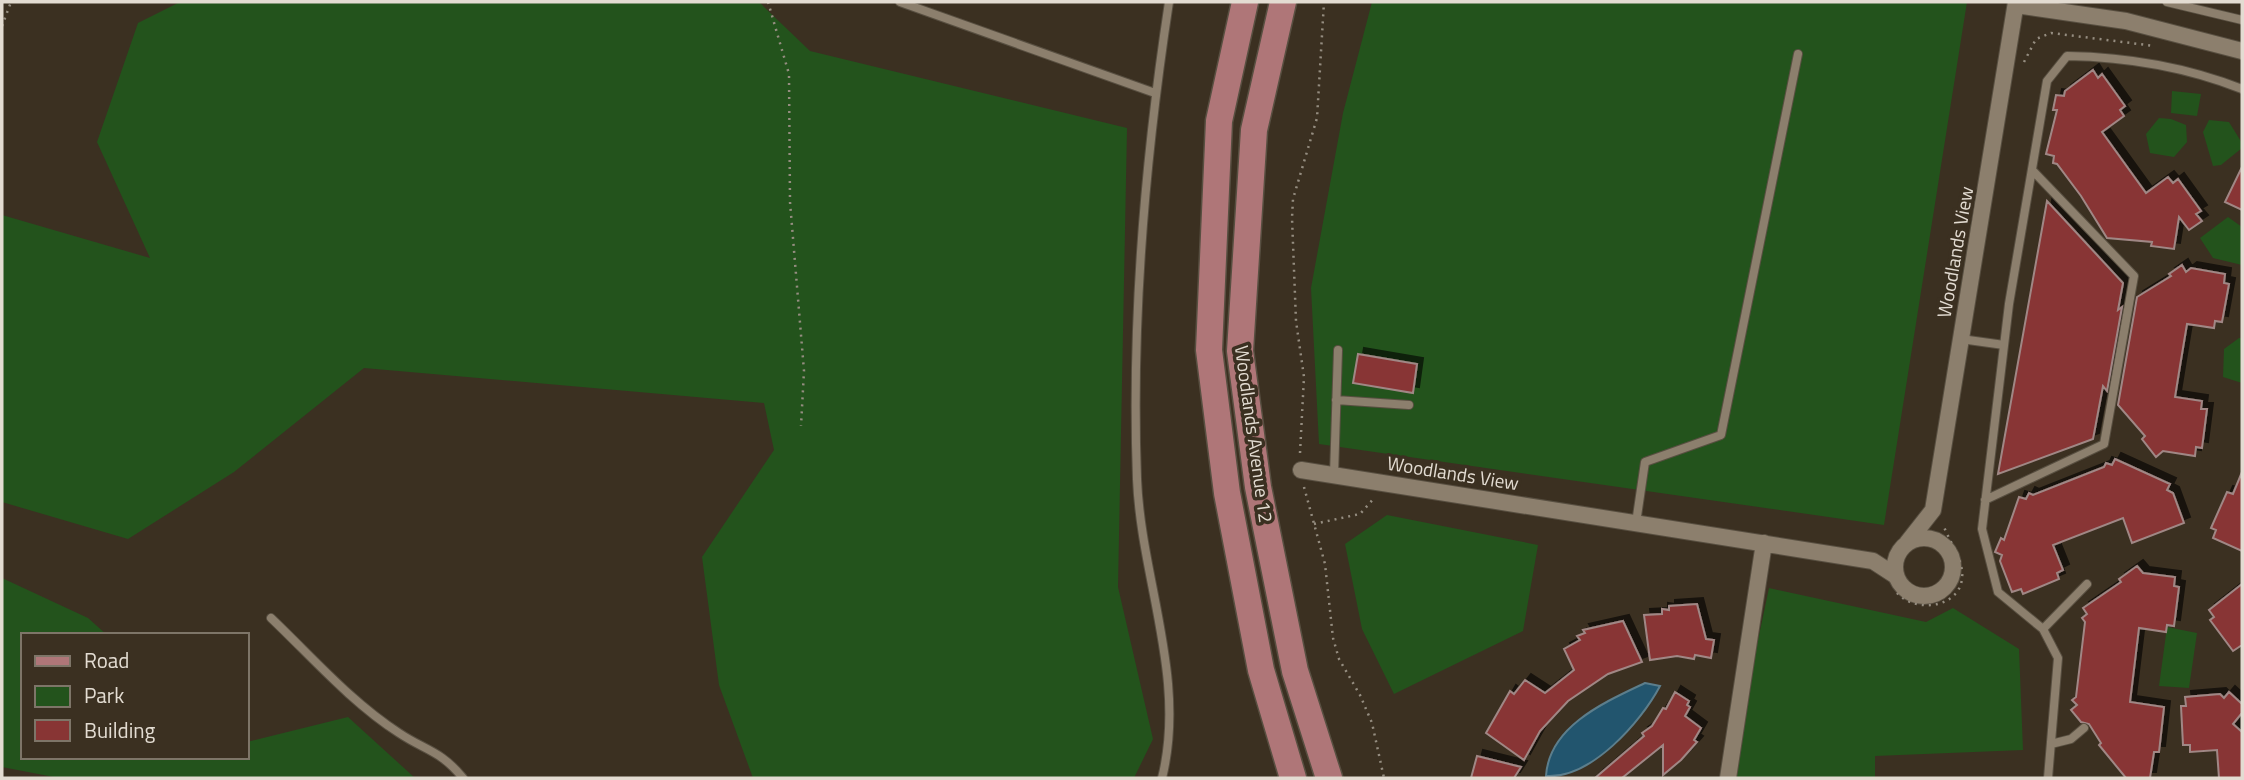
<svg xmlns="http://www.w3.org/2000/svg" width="2244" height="780" font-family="'Titillium Web',sans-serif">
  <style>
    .green { fill: #23531c }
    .water { fill: #22556e; stroke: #5c7e8c; stroke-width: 2 }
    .building { fill: #883534; stroke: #a08785; stroke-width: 2; filter: url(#shadow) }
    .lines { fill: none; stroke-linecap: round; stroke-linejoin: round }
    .service-casing { stroke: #584f41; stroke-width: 10 }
    .minor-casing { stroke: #584f41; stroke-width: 18 }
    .primary-casing { stroke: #584f41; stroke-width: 29 }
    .path { stroke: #958d80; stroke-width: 2.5; stroke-dasharray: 2 5; stroke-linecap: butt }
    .service { stroke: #8c7f6d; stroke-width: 8 }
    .minor { stroke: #8c7f6d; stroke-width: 16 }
    .primary { stroke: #af7678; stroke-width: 26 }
    .labels { text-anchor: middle; stroke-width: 7; stroke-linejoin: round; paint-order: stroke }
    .street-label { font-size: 19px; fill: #e3dcd2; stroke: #3b3021 }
  </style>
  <defs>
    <filter id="shadow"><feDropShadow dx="6" dy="-6" stdDeviation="0" flood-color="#0009"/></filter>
  </defs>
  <rect width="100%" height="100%" fill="#3b3021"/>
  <path class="green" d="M180,2H759L810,51L1127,128L1118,587L1153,739L1134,778H753L719,685L702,557L774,450L764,403L364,368L234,472L128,539L2,502V215L150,258L97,142L138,23Z
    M1372,2H1967L1884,525L1319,444L1311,288L1343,113Z
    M2172,91L2201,94L2197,116L2171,113Z
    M2159,118L2171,119L2186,125L2187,142L2174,157L2150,153L2146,134Z
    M2209,120L2229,122L2242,143V148L2221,165L2213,166L2203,132Z
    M2228,217L2242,227V265L2213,258L2200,238Z
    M2239,338H2242V383L2223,377L2224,349Z
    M1387,515L1538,545L1523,631L1394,694L1362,629L1345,544Z
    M2,578L88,618L107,635H23V757H247V742L348,717L415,778H59L2,767Z
    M1769,588L1926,622L1953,608L2019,649L2023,750L1875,756V778H1729Z
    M2167,627L2197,633L2189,688L2159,686Z"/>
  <path class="water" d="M1645,683L1660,686C1641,722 1591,779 1546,776C1549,726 1605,702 1645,683Z"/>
  <path class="building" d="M2093,70L2098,78L2102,74L2125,106L2120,110L2124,116L2102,132L2146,193L2168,177L2173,183L2178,179L2201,211L2196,214L2202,221L2189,230L2179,217L2174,249L2151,246L2152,242L2107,238L2081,196L2057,164L2053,163L2054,156L2046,154L2057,110H2053L2056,95L2064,96L2065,91Z
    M2242,167V210L2225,202Z
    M2047,201L2123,283L2118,310L2122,307L2107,391L2103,386L2093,439L1998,474Z
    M2182,265L2186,272L2191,268L2225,274L2224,283L2229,284L2222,322L2215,321L2214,328L2187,324L2180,366L2175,397L2202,401L2201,409H2207L2202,448L2196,447L2195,456L2163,451L2156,457L2142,439L2145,436L2118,405L2137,297L2171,276L2169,274Z
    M1358,354L1417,364L1413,393L1353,383Z
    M2115,459L2170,484L2167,490L2173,493L2184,523L2132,543L2123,518L2053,545L2063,570L2057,573L2059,579L2023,594L2021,589L2012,592L2000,561L2002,555L1995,552L2001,538L2004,540L2019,497L2026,499L2029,493L2033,495L2076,478L2104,467L2106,463L2112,465Z
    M2242,472V551L2213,538L2216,530L2211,528L2227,492L2233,494Z
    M2137,566L2143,573L2175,577L2174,586L2179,587L2174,626L2167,625L2166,632L2139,628L2130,702L2164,707L2159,752H2154L2150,778H2126L2099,745L2101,743L2089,724L2081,722L2071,710L2077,705L2072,700L2076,697L2085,622L2082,618L2087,614L2083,608L2121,582L2119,579Z
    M2242,584V645L2233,651L2210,620L2214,617L2209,610Z
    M1697,604L1706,639L1714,640L1711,658L1695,655L1694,659L1677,656L1650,660L1644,615L1662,614V609L1669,610V606Z
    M1623,621L1642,662L1608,674L1568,701L1540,731L1524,760L1486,733L1510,691L1514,694L1525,680L1545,693L1574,670L1564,649L1580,640L1577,636L1585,633L1583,630Z
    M1675,692L1689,701L1687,705L1690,707L1685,716L1701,728L1694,740L1697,742L1681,760L1663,775V745L1622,778H1595L1644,736L1642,733L1652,726L1663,708L1666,709Z
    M2229,692L2242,704V713L2233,724L2242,732V778H2219L2217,750L2190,752V745H2183L2181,706H2186L2185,697L2220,694L2224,698Z
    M1477,756L1521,767L1514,778H1471Z"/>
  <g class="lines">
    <g class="service-casing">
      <path id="service" d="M900,2L1155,93
        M2167,2L2242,20
        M1961,339L2004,345
        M1336,400L1409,405
        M1334,475L1338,350
        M1985,500L2104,444L2134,276L2034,172
        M1636,523L1645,462L1721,435L1798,54
        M271,618C312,657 351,702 399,733C426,751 440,750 463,778
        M2043,629L2087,584
        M2051,744L2071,739L2084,728
        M1162,778C1187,678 1141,579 1137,479C1131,319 1145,159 1169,2
        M2048,778L2058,658L2043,629L1998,592L1982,529L2009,304L2047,81L2067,56C2127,57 2186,67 2242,89"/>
    </g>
    <g class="minor-casing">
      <path id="minor" d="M2016,5L2126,21L2242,51
        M1301,470L1873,561L1896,576
        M1895 567a29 29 0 1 1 58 0a29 29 0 1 1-58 0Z
        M1907,543L1933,510L2016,2
        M1728,778L1764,543"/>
    </g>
    <g class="primary-casing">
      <path id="primary" d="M1245,2L1219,121L1209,350L1227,493L1261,670L1293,778
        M1283,2L1254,130L1240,351L1258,487L1295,671L1329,778"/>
    </g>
    <path class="path" d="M768,2L789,74L790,202L804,371L801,426
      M2,26L11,2
      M2024,62L2036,39L2051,33L2155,46
      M1300,453L1304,377L1296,321L1292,218L1293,199L1317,118L1324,2
      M1304,487L1325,564L1333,638L1339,659L1360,695L1372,723L1384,778
      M1314,524L1360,514L1375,497
      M1897,593C1917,615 1966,607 1962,571C1960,555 1948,539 1943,524"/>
    <use href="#service" class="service"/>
    <use href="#minor" class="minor"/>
    <use href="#primary" class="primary"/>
  </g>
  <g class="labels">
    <g class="street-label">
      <text transform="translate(1955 252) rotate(-80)" y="7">Woodlands View</text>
      <text transform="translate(1254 434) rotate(82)" y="7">Woodlands Avenue 12</text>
      <text transform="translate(1453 473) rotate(9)" y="7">Woodlands View</text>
    </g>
  </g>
  <rect width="2244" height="780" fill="none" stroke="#e3dcd2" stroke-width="7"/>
  <rect x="21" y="633" width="228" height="126" fill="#3b3021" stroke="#7e7568" stroke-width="2"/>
  <rect x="35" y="656" width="35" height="10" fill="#af7678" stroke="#7e7568" stroke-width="2"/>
  <text x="84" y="668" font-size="21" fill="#e3dcd2">Road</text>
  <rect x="35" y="686" width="35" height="21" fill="#23531c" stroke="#7e7568" stroke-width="2"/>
  <text x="84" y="703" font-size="21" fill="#e3dcd2">Park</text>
  <rect x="35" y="720" width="35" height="21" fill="#883534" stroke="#7e7568" stroke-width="2"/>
  <text x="84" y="738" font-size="21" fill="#e3dcd2">Building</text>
</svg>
